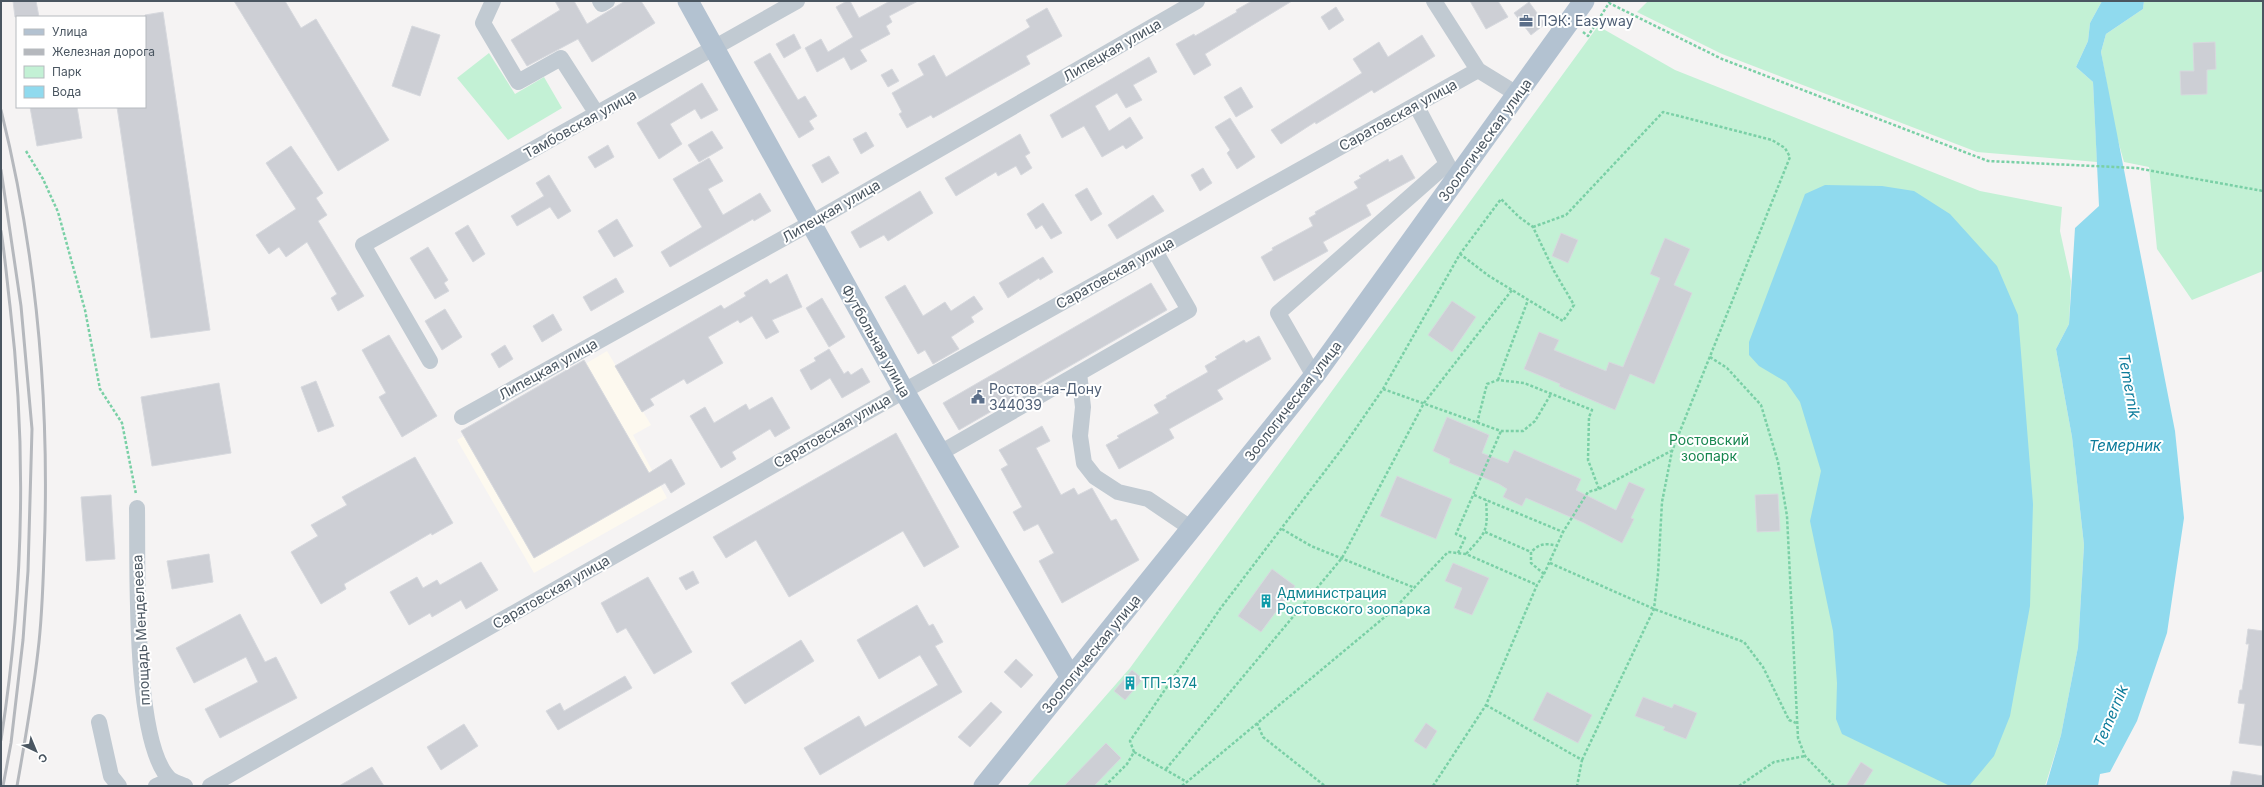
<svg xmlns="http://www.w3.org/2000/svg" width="2264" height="787" font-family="Inter,sans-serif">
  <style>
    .commercial { fill: #fdf9ef }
    .green { fill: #c3f1d5 }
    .water { fill: #90daee }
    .building { fill: #cdcfd5; stroke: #d7d9de }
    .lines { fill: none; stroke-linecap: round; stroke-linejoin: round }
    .path { stroke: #7ad0a6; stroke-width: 2.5; stroke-dasharray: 3 2; stroke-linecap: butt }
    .minor { stroke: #c1cad2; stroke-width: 16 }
    .major { stroke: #b3c2d1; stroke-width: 21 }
    .rail { stroke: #b5b8bd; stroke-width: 3 }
    .labels { text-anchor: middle; stroke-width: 4; stroke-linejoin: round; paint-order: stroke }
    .service-label { font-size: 14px; fill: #4e5e75; stroke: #fff; text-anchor: start }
    .street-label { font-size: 14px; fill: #4a5661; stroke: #fff }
    .park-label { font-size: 14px; fill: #17864f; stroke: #fff }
    .culture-label { font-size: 14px; fill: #0d838f; stroke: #fff; text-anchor: start }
    .water-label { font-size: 15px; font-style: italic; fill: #0c7c9b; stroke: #fff }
  </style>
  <rect width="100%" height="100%" fill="#f5f3f3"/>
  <path class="commercial" d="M607,351L651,425L633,435L667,498L534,573L457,440Z"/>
  <path class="green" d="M1648,1H2102L2090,23L2088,41L2076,67L2093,82L2097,162L1977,152L1722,54L1637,12Z
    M2144,1H2263V271L2192,300L2157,249L2149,167L2124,162L2115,130L2101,52L2106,34L2143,9Z
    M1598,26L1675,70L1980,191L2062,207L2060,231L2071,281L2069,324L2056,349L2072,437L2084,545L2078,647L2061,735L2045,786H1027L1130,668Z
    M489,53L515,94L544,77L562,108L508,140L457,78Z"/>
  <path class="water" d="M2102,1H2144L2143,9L2106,34L2101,52L2175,431L2184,518L2167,633L2137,721L2110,772L2100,774L2098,786H2046L2061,735L2078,647L2084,545L2072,437L2056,349L2069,324L2075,228L2099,206L2093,82L2076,67L2088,41L2090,23Z
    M1825,185L1882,186L1914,191L1950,214L1997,266L2018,315L2033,504L2030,606L2010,716L1994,756L1970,785L1950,786L1842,734L1836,719L1837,683L1833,631L1810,521L1821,471L1800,402L1786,382L1759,366L1749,355V342L1805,194Z"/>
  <path class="building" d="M13,1H36L39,17H15Z
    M234,1H285L301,28L316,19L389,140L338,171Z
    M555,1H574L587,24L625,1H641L655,23L592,62L578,39L527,66L511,40L560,10Z
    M847,1H850L859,18L890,1H918L889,16L892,22L886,26L890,34L860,50L867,61L851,70L844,57L817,72L805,48L821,39L828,52L853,37L836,7Z
    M1252,1H1292L1205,54L1211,65L1194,75L1176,44L1194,34L1195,36L1237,12L1236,10Z
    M1470,1H1498L1508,17L1486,29Z
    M1529,2L1545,24L1531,35L1514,13Z
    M1336,7L1344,20L1329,30L1321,17Z
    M1047,8L1062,36L1026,56L1030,64L933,118L931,115L907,128L899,114L902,112L892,93L924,75L918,64L934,55L946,77L1030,27L1026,20Z
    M163,12L210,330L151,338L117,107H145V15Z
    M412,26L440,35L420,96L392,86Z
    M794,34L801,48L784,58L776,44Z
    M1422,35L1435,56L1374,93L1372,90L1316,124L1315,122L1281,144L1271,130L1362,73L1353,59L1379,42L1388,57Z
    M2215,42L2216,69L2207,70V94L2181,95L2180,71H2194L2193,43Z
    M770,53L798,100L805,96L817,116L809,121L814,129L799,138L754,62Z
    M1149,57L1157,72L1133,85L1142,100L1126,108L1117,93L1095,106L1109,131L1130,117L1143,138L1126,149L1123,145L1102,157L1084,126L1062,138L1050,115Z
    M892,69L899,81L888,87L881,75Z
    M702,83L718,110L701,119L695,109L670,124L682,144L659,159L637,123Z
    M1241,87L1253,107L1236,117L1224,97Z
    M30,107H77L82,138L37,146Z
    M1230,118L1255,157L1237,169L1227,153L1230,150L1215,127Z
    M712,131L723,148L699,162L688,145Z
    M866,132L874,146L861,154L853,139Z
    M1020,134L1030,153L1025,156L1032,168L1021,175L1016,166L998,176L996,172L956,196L945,178Z
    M608,145L614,157L595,168L588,157Z
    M291,146L323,193L316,198L327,215L318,221L364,296L338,311L331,298L337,294L307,242L286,257L279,247L269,254L256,235L296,209L266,163Z
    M1402,155L1415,178L1366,205L1371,215L1323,242L1328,251L1274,281L1261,257L1273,250L1272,248L1313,226L1309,218L1316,214L1315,212L1358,188L1354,182L1361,178L1359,176L1388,159L1389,162Z
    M829,156L839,173L822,183L812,165Z
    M709,158L723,181L708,189L723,215L760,193L771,211L754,221L753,219L670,267L661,252L702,227L673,179Z
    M1203,168L1212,183L1200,191L1191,175Z
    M549,175L571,211L558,219L550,207L517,226L511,216L544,196L536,183Z
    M1087,188L1102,214L1091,221L1075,195Z
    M920,191L933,213L888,241L884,235L860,248L851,232Z
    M1153,195L1164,211L1117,239L1108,225Z
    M1043,203L1062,233L1051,239L1042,225L1036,229L1027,214Z
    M617,219L633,246L614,257L598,231Z
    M468,225L485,254L473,262L455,233Z
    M1561,233L1578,240L1568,263L1552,256Z
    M1665,238L1690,249L1674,285L1692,293L1654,384L1630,374L1615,410L1559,386L1560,384L1524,369L1539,332L1559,340L1554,350L1606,371L1609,362L1623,367L1660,278L1650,274Z
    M428,247L448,280L444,283L449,291L435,299L410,258Z
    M1043,257L1053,272L1040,280L1039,278L1008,298L999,283Z
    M787,274L802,307L772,320L779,332L766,339L752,316L740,323L738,320L708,337L723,363L687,384L684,379L650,399L654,405L642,412L615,366L721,305L724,309L746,296L744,293L767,279L770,284Z
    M616,278L624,292L591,311L583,297Z
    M1151,283L1167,310L959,430L943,403Z
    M905,285L923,316L945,302L951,311L974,296L983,309L971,317L974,322L951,337L959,349L933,364L925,350L918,354L885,297Z
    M822,298L845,337L829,347L806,308Z
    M1452,301L1476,317L1452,352L1428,335Z
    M445,309L462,337L442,350L425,321Z
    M553,314L562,330L542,342L533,326Z
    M389,335L437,416L402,437L379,397L386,393L362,350Z
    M1259,336L1271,359L1217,390L1223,399L1169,429L1174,438L1119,469L1106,445L1119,438L1117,436L1159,413L1154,405L1167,398L1166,396L1208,372L1205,366L1217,359L1215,357L1244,340L1246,343Z
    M505,345L513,359L499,368L491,354Z
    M829,349L844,374L848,371L851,375L862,368L870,382L842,398L830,378L811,390L800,370L816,361L814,358Z
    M584,360L649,473L671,459L685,484L671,493L665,483L534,558L461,431Z
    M316,381L334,426L318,432L301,387Z
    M219,383L231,453L152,466L141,397Z
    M772,397L790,428L775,437L770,429L732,452L736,459L721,468L690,416L705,407L714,423L746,404L749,410Z
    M1447,417L1489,435L1482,453L1508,463L1514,450L1581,479L1576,490L1616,510L1629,482L1645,489L1631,518L1634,519L1622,543L1584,523L1526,498L1522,506L1503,497L1507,489L1499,484L1449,463L1450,459L1433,451Z
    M1042,426L1050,441L1036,448L1061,495L1074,488L1078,495L1092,488L1111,521L1116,519L1139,560L1062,603L1039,561L1054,553L1038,524L1024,531L1013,512L1022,507L1001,469L1008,465L999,450Z
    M896,433L959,547L924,567L903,531L789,597L756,540L726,558L713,537Z
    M415,457L453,523L432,535L431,533L344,584L346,589L321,604L291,552L318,536L311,525L347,505L342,497Z
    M1397,476L1452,499L1436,539L1380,516Z
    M1778,494L1780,531L1757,532L1755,495Z
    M111,495L115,559L86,561L81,497Z
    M209,554L213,582L172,589L167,561Z
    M481,562L498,590L466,609L461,600L432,617L430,613L409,625L390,592L417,577L423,588L437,580L440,585Z
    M1453,563L1489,578L1472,615L1454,608L1462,588L1445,581Z
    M1272,569L1295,586L1261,632L1238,616Z
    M693,571L699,583L686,590L679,578Z
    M648,577L692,652L654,674L626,628L617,633L601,603Z
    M917,605L929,626L933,624L943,642L935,646L962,692L820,775L804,748L859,716L865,727L938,685L920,655L879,679L857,640Z
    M240,614L265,662L276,657L297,698L220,738L205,709L258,682L246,657L194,683L176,648Z
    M2248,629L2263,631V746L2239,743L2245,704L2238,703L2240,690H2242L2249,644H2246Z
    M801,640L814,661L745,704L731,683Z
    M1016,659L1033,675L1021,688L1004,672Z
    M1132,670L1143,679L1125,700L1114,691Z
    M625,676L632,688L558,730L546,711L560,703L564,711Z
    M1547,692L1592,715L1578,743L1533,720Z
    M1643,697L1672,708L1674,704L1697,713L1686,739L1663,730L1665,727L1635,716Z
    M991,702L1002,712L970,747L958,737Z
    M1426,723L1437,731L1426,749L1414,741Z
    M464,724L478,746L441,770L427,747Z
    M1106,743L1121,758L1094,786H1064Z
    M1861,762L1873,770L1863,786H1846Z
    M372,767L384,786H339Z
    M2233,771L2263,776V786H2230Z"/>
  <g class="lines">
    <path class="path" d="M1583,32L1588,36L1609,3L1722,59L1988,161L2136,168L2263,191
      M26,151L43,179L58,212L85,310L100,389L122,423L136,494
      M1533,227L1566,215L1663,112L1772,140L1785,148L1790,157L1672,451L1662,502L1658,574L1654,609L1582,760
      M1710,357L1727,368L1761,405L1778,462L1787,516L1798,738L1805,756L1834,786
      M1498,380L1528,300
      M1383,389L1501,431H1523L1535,421L1551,394
      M1477,423L1487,384L1498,380L1524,383L1592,410L1589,417L1588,460L1599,489
      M1474,495L1563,532
      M1282,529L1311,546L1415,588
      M1485,532L1531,552
      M1458,553L1465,538L1456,534L1501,431
      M1466,554C1487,531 1488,532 1486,500
      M1550,563L1654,609L1744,642L1763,667L1789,720L1796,723
      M1544,574L1531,563V552C1540,543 1546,543 1558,546
      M1486,705L1582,760L1577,786
      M1257,723L1263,737L1325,786
      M1134,752L1187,782
      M1166,769L1342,558L1424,403L1512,290
      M1105,786L1127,764L1134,752L1130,741L1220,609L1341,450L1383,389L1460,254L1501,199L1519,217L1533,227L1554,271L1574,305L1563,321L1489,276L1460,254
      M1182,786L1392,611L1448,552L1466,554L1537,585
      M1433,786L1486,705L1537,585L1544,574L1563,532L1588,492L1599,489L1671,451
      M1739,786L1774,762L1805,756"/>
    <path class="minor" d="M493,1L483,23L518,82L561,58L597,114
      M600,1L602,4L607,1
      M1434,1L1478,70L1517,94
      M1416,105L1452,173
      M430,361L363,245L797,1
      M1079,373L1083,407L1080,436L1084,463L1095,477L1118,492L1148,499L1192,529
      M1314,376L1278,313L1447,164
      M462,417L811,223L1197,1
      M940,453L1189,310L1155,251
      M137,508C138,561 132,747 171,780C174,782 180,784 185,786
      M99,722L111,776L119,786
      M156,786L170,780
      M210,786L904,391L1478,70"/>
    <path class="major" d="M688,1L904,391L1071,678
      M984,786L1314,376L1584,1"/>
    <path class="rail" d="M1,110C37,255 50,407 44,555C43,587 42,619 38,651C33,696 25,741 17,786
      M1,170L21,306L32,429L28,571L23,640L11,743L3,786
      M1,231C5,256 7,281 10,306C27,450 23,597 1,740"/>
  </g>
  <defs>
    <g id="office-bare" transform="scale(1.08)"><path d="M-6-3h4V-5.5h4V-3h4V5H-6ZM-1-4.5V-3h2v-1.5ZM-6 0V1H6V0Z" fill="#5c6f8a" stroke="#fff" stroke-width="2.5" paint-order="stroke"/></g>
    <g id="civic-bare" transform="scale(1.08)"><path d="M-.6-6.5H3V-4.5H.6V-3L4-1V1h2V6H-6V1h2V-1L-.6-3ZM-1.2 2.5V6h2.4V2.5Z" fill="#5c6f8a" stroke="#fff" stroke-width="2.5" paint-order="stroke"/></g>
    <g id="building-bare" transform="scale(1.08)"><path d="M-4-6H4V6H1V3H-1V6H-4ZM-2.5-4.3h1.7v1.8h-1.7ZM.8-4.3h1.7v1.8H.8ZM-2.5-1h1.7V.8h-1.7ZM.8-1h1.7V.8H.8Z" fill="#0f9aa8" stroke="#fff" stroke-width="2.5" paint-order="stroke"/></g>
  </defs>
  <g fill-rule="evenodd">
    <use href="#office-bare" x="1526" y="21"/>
    <use href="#civic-bare" x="978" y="397"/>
    <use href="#building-bare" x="1266" y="601"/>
    <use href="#building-bare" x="1130" y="683"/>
  </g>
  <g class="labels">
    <g class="service-label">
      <text x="1537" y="26">ПЭК: Easyway</text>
      <text x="989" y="394">Ростов-на-Дону<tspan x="989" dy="16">344039</tspan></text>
    </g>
    <g class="street-label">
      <text transform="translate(1112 50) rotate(-30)" y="5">Липецкая улица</text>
      <text transform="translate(1398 115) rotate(-29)" y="5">Саратовская улица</text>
      <text transform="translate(580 124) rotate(-29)" y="5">Тамбовская улица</text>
      <text transform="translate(1485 140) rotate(-54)" y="5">Зоологическая улица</text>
      <text transform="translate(831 211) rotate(-30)" y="5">Липецкая улица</text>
      <text transform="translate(1115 273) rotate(-29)" y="5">Саратовская улица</text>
      <text transform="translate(876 341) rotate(61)" y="5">Футбольная улица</text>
      <text transform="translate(548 369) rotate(-29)" y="5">Липецкая улица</text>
      <text transform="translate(1293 401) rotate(-52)" y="5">Зоологическая улица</text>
      <text transform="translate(832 431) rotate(-30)" y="5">Саратовская улица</text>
      <text transform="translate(551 592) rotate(-30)" y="5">Саратовская улица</text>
      <text transform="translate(141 630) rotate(-93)" y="5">площадь Менделеева</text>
      <text transform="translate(1091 654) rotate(-51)" y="5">Зоологическая улица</text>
    </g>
    <g class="park-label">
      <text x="1709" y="445">Ростовский<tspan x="1709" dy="16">зоопарк</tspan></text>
    </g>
    <g class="culture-label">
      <text x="1277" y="598">Администрация<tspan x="1277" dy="16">Ростовского зоопарка</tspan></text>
      <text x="1141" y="688">ТП-1374</text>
    </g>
    <g class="water-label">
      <text transform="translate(2129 386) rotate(80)" y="5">Temernik</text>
      <text x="2125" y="451">Темерник</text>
      <text transform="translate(2111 716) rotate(-67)" y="5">Temernik</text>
    </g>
  </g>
  <rect width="2264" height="787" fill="none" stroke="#4a5661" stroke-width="4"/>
  <rect x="16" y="16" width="130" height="92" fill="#ffffff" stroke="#b7bbc0"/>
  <rect x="24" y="29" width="20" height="6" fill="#b3c2d1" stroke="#b7bbc0"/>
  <text x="52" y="36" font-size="12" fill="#4a5661">Улица</text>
  <rect x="24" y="49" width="20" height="6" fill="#b5b8bd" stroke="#b7bbc0"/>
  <text x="52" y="56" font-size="12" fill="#4a5661">Железная дорога</text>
  <rect x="24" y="66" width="20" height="12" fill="#c3f1d5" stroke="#b7bbc0"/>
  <text x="52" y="76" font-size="12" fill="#4a5661">Парк</text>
  <rect x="24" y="86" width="20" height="12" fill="#90daee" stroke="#b7bbc0"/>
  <text x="52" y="96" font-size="12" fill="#4a5661">Вода</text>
  <g transform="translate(36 751) rotate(136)" stroke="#ffffff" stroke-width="3" paint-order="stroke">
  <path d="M0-3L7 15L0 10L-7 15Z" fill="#4a5661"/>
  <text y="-6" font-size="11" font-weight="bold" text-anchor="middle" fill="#4a5661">С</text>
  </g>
</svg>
